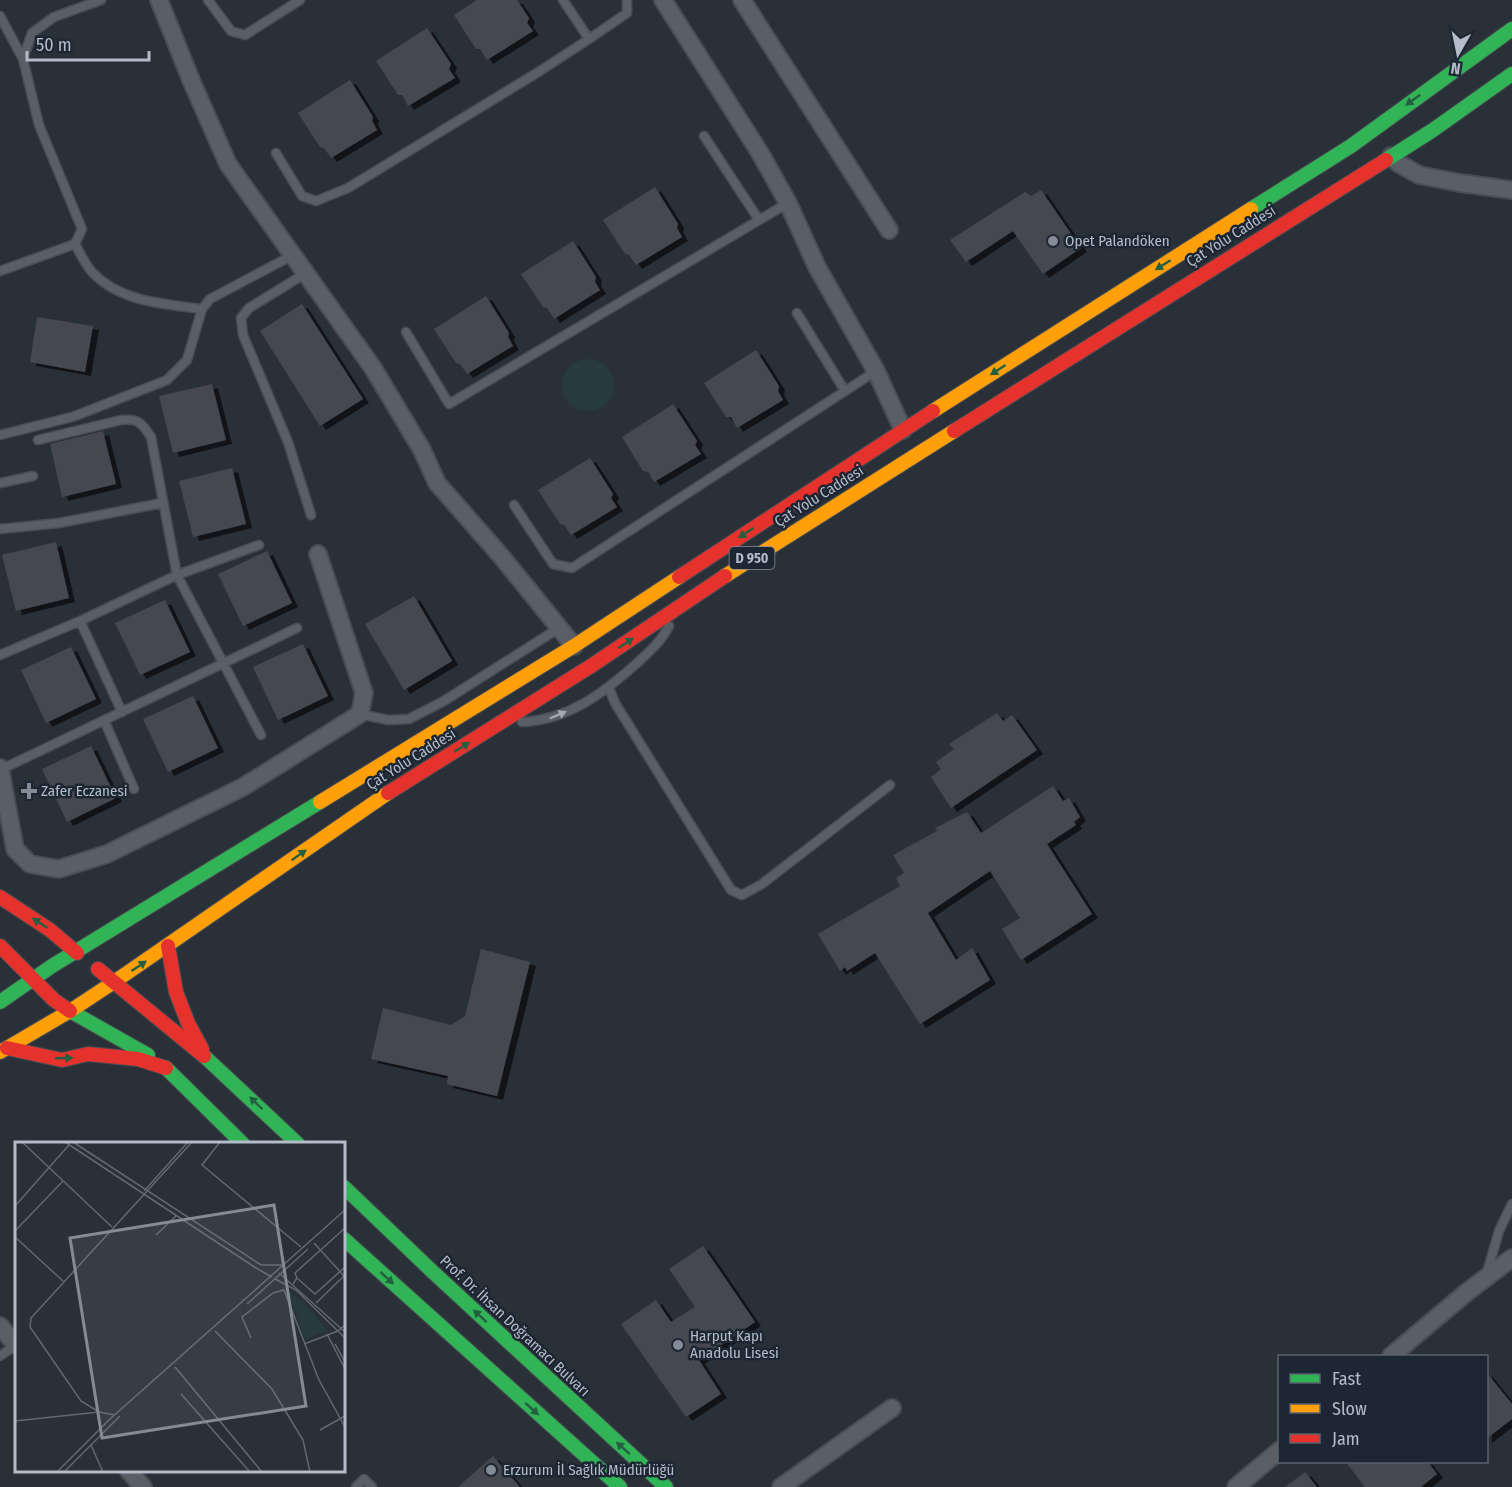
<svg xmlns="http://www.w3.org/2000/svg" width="1512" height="1487" font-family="'Fira Sans Condensed',sans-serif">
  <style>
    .green { fill: #273a3e }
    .building { fill: #444950; filter: url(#shadow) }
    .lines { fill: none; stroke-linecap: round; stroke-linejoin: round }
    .lane-casing { stroke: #484c53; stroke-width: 11 }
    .street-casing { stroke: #484c53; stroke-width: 20 }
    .fast-casing { stroke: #484c53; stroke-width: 16 }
    .slow-casing { stroke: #484c53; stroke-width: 16 }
    .jam-casing { stroke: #484c53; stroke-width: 16 }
    .lane { stroke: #5a5e66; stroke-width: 8 }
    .street { stroke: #5a5e66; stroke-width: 16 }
    .fast { stroke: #30b455; stroke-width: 14 }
    .slow { stroke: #ff9f0a; stroke-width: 14 }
    .jam { stroke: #e5322d; stroke-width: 14 }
    .oneway { fill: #255f41 }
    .oneway2 { fill: #a2a9b5 }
    .poi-dot { fill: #848b96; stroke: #1d2633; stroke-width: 2 }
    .labels { text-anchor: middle; stroke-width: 5; stroke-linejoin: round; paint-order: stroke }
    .shield { fill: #1d2633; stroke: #878f9c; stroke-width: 1.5 }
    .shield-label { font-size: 14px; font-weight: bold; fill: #b4bcc9 }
    .street-label { font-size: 15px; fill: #b4bcc9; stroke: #1d2633 }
    .poi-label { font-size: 15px; fill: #b4bcc9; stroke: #1d2633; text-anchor: start }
    .inset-road { fill: none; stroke: #616872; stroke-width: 1.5 }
    .view { fill: #848b96; fill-opacity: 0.15; stroke: #848b96; stroke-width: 3 }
    .inset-edge { fill: none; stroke: #b4bcc9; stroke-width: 3 }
  </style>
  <defs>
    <filter id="shadow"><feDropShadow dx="6" dy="4" stdDeviation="0" flood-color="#0009"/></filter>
  </defs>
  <rect width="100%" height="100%" fill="#2a3038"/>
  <path class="green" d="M562 385a26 26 0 1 1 52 0a26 26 0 1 1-52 0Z"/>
  <path class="building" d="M477,0H517L529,18L527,23L533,31L487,60L480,49H476L454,15Z
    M427,28L451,64L449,69L455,78L408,106L402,95H398L376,61Z
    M350,80L373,117L372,121L377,130L331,158L324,148L320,147L298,113Z
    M655,187L678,224L677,228L682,237L636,265L629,255L625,254L603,220Z
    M1041,190L1081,248L1043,274L1013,231L966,262L950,240L1025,192L1031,196Z
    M573,241L596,277L595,282L600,290L554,319L547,308L543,307L521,274Z
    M486,296L509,333L508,337L513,346L467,374L460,364L456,363L434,329Z
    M302,304L363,399L320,426L260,331Z
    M37,317L93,326L85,372L30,362Z
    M756,350L779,386L778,391L783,400L737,428L731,417H726L704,383Z
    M212,384L226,440L173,453L159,396Z
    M673,404L697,441L695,445L701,454L654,482L648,472L643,471L622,437Z
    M103,431L116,484L62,497L50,444Z
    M590,458L613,494L611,498L617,507L571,535L564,525L560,524L538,490Z
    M232,468L246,524L193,537L179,481Z
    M56,542L69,598L16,611L2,555Z
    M267,551L292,603L243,626L218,574Z
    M414,596L452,661L404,690L365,624Z
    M165,600L190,652L140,675L115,623Z
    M303,644L328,696L278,720L253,667Z
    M71,647L96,699L46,723L21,670Z
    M193,696L218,748L168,772L143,719Z
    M997,713L1003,721L1012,715L1037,750L951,808L931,777L941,769L936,762L954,749L949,744Z
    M91,746L116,798L67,822L42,769Z
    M1053,786L1063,801L1069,798L1080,817L1074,822L1076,825L1047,844L1092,914L1021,960L1002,929L1020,918L990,871L928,913L956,960L972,948L990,980L920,1024L875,953L847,971L845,967L840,971L818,934L900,886L896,878L904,873L893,855L937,831L935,828L967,812L981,833Z
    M481,949L530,962L497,1096L447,1084L448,1076L371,1059L383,1008L451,1025L465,1016Z
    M703,1246L755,1322L699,1360L721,1394L686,1417L621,1324L656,1300L671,1322L695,1307L669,1269Z
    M1486,1372L1512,1404V1419L1486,1439Z
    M493,1456L520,1487H458Z
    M1345,1461H1427L1437,1474L1421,1487H1365Z
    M1305,1472L1317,1487H1285Z"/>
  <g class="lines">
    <g class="lane-casing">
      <path id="lane" d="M208,0L231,31L245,35L300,0
        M0,16L23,59
        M589,39L627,13V0
        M704,136L759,220
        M276,153L302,196L316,201L348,188L540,71L589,39L563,0
        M75,244C80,253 85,264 92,272C120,302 164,304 202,309
        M0,271L75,244L82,229L39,125L23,59L32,33L54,17L101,0
        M306,273L249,308L241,318L243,335L288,442L311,515
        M797,313L845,391
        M406,332L449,404L788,203
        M0,435L72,417L167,380L187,360L202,309L210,299L293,255
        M0,483L33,476
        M514,505L553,564L572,568L876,371
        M0,529L59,523L162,503
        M259,545L177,575L261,735
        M80,621L122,712
        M0,655L80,621L177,575L151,437C142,423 138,418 121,420L38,440
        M609,688L615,703L731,890L742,895L762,884L890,785
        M360,714L388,720L409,719L444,701L559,628
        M104,720L134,789
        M522,722C568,720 602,694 636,664C649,652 661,642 669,626
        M0,770L297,628
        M1486,1276L1499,1231L1512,1204
        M0,1356L16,1345
        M356,1487L364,1479L372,1487"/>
    </g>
    <g class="street-casing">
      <path id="street" d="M159,0L191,80L228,164L373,368L422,450L437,483L501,556L574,646
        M663,0L760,153L788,203L817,267L876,371L903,430
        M742,0L889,230
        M1391,156L1398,163L1419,175L1460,183L1512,190
        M0,768L15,849L30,864L59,869L107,854L243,787L360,714L364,693L318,554
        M0,1326L16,1345
        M1391,1356L1467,1292L1512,1258
        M128,1470L143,1487
        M781,1487L892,1408
        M1236,1487L1280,1450"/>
    </g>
    <g class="fast-casing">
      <path id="fast" d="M1386,160L1433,130L1512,74
        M1251,209L1351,146L1512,29
        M0,1002L52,966L320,802
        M70,1011L148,1055
        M204,1056L298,1144
        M166,1068L243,1144
        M344,1187L435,1274L666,1487
        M344,1239L620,1487"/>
    </g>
    <g class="slow-casing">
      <path id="slow" d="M933,411L1251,209
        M725,576L954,431
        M320,802L574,646L679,577
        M0,1052L70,1011L114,982L388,793"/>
    </g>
    <g class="jam-casing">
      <path id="jam" d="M954,431L1386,160
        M679,577L933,411
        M388,793L591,666L725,576
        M0,897L50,930L77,953
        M0,946L54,1000L70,1011
        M168,946L176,992L188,1023L202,1049
        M98,969L204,1056
        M7,1048L62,1060L88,1054L138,1059L166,1068"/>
    </g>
    <use href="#lane" class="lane"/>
    <use href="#street" class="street"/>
    <use href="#fast" class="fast"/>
    <use href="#slow" class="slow"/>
    <use href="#jam" class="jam"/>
  </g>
  <defs><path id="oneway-solid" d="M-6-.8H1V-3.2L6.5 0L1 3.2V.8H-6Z" transform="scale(1.5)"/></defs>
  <g class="oneway">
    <use href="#oneway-solid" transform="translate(1413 100) rotate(144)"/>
    <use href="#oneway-solid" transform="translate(1163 265) rotate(148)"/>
    <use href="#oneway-solid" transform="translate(998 370) rotate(147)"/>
    <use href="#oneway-solid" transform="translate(746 533) rotate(147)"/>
    <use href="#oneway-solid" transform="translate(626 643) rotate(-34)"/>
    <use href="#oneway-solid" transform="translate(462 747) rotate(-32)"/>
    <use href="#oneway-solid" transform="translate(299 855) rotate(-35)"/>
    <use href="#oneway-solid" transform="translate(40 923) rotate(-147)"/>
    <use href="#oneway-solid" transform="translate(139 966) rotate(-34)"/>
    <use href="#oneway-solid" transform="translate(64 1058) rotate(-2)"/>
    <use href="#oneway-solid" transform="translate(256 1103) rotate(-136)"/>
    <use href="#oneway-solid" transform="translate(387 1278) rotate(42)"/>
    <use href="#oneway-solid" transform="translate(480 1316) rotate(-137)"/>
    <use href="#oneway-solid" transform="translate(532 1409) rotate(42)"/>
    <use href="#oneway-solid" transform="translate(623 1448) rotate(-138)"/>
  </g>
  <use class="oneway2" href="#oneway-solid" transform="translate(558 715) rotate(-23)"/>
  <g class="poi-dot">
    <circle cx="1053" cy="241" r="6"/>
    <path d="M26 782h6v6h6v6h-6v6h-6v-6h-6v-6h6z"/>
    <circle cx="678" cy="1345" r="6"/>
    <circle cx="491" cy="1470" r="6"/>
  </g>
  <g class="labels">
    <rect class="shield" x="729.5" y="547" width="45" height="22" rx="4.5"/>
    <g class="shield-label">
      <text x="752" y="563">D 950</text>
    </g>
    <g class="street-label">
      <text transform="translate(1231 236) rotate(-32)" y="5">Çat Yolu Caddesi</text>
      <text transform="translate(819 496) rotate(-32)" y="5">Çat Yolu Caddesi</text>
      <text transform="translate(411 759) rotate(-32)" y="5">Çat Yolu Caddesi</text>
      <text transform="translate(515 1326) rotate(43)" y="5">Prof. Dr. İhsan Doğramacı Bulvarı</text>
    </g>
    <g class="poi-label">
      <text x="1065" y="246">Opet Palandöken</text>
      <text x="41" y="796">Zafer Eczanesi</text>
      <text x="690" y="1341">Harput Kapı<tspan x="690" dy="17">Anadolu Lisesi</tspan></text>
      <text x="503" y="1475">Erzurum İl Sağlık Müdürlüğü</text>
    </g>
  </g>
  <g transform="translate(15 1142)">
    <rect width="330" height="330" fill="#2a3038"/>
    <path d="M273,149L287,158L313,189L290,197Z" fill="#273a3e"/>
    <path class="inset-road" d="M7,0L97,85M50,0L241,126M58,0L246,123M205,0L187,23L286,105M129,49L173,0M0,64L54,3M0,89L48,39M141,93L162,73M0,95L48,139M299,101L330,135M246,123H268M241,126L257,135M264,131L330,190M282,136L300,152L330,125M260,137L281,148L330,196M278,142L282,136L280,131L330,86M301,161L330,133M232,162L293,107M200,189L257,247L288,298L295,330M312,192L330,227M236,196L227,175L258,151L269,148L304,238L330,285M289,202L323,189L330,183M320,202L330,220M160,225L247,330M166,252L235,330M84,270L66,259L15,185L16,176L177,0M0,279L84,270L100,273M305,288L330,274M76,303L88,330M42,330L95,277L330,68M49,330L105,274"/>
    <path class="view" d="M259,63L291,264L87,296L55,96Z"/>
    <rect width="330" height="330" class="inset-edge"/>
  </g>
  <rect x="1278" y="1355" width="210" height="108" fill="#1d2633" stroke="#59626f" stroke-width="1.5"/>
  <rect x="1290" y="1374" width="30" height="9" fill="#30b455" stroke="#59626f" stroke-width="1.5"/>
  <text x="1332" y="1385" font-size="18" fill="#b4bcc9">Fast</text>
  <rect x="1290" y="1404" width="30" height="9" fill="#ff9f0a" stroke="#59626f" stroke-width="1.5"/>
  <text x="1332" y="1415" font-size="18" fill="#b4bcc9">Slow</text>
  <rect x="1290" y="1434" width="30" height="9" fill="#e5322d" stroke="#59626f" stroke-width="1.5"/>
  <text x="1332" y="1445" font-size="18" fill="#b4bcc9">Jam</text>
  <g transform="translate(1458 54) rotate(189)" stroke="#1d2633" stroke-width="4.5" paint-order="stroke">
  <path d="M0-4.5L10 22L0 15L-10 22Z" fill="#b4bcc9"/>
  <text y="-9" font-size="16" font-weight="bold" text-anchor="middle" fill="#b4bcc9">N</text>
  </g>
  <path d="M27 51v9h122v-9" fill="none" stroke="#b4bcc9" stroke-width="3"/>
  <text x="36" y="51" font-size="18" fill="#b4bcc9" stroke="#1d2633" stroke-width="4.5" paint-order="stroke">50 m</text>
</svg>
